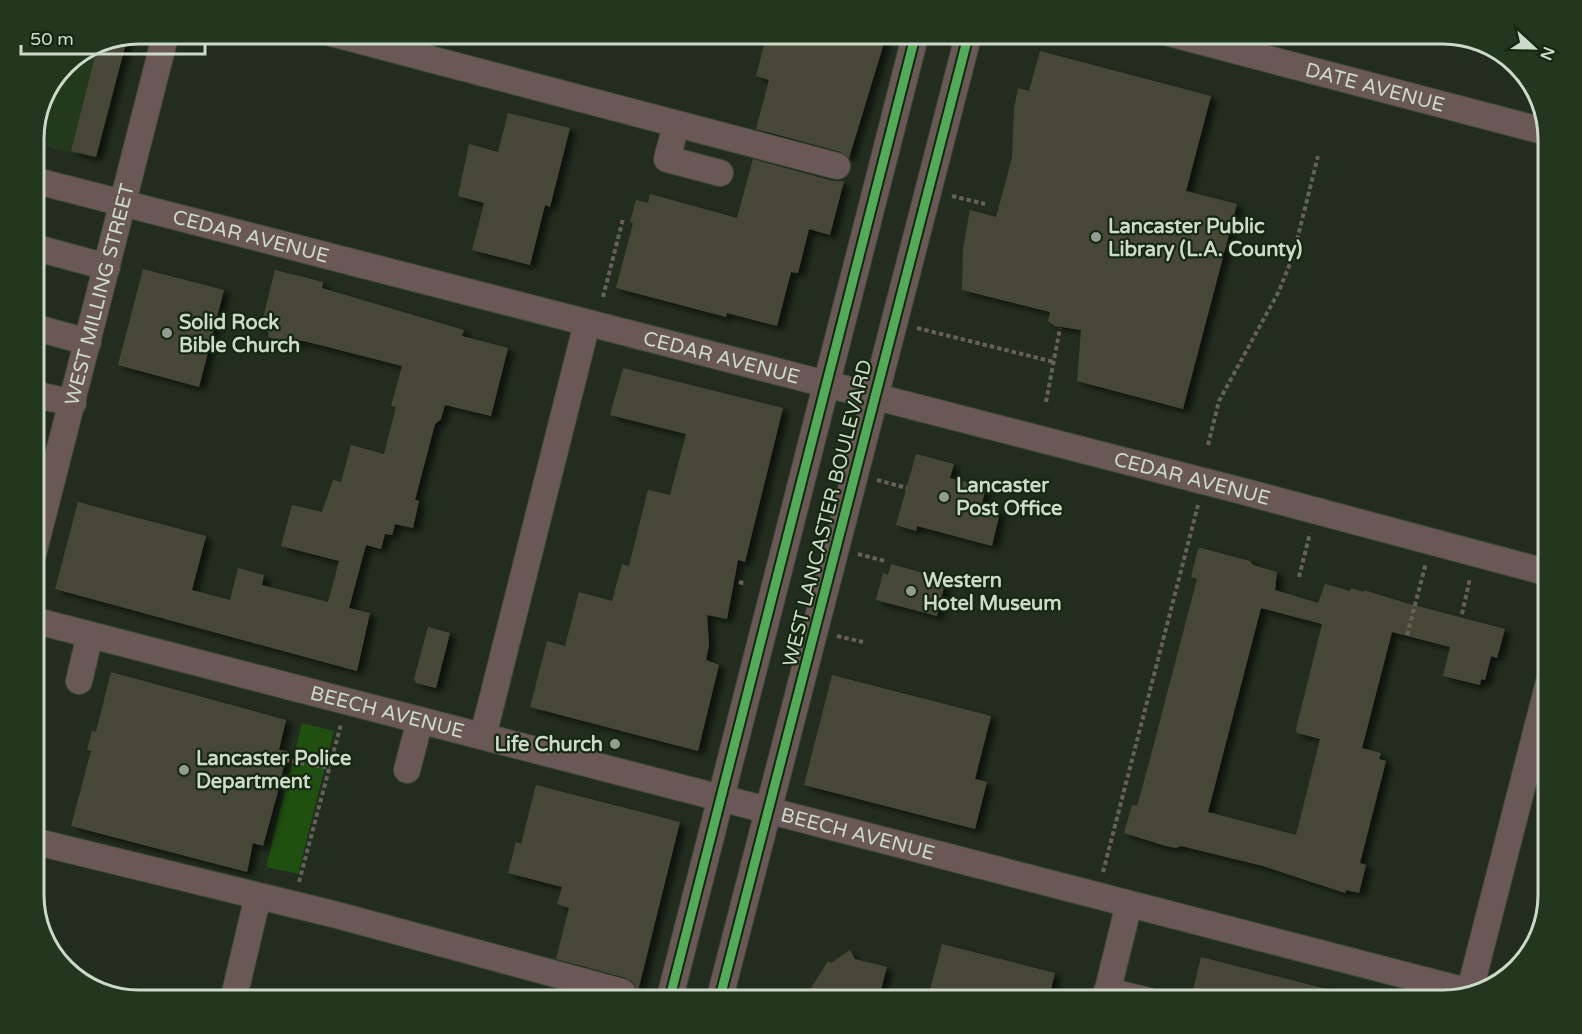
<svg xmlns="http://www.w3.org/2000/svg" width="1582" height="1034" font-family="'Varela Round',sans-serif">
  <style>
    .built { fill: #22391c }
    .green { fill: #1f500f }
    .building { fill: #474738; fill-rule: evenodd; filter: url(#shadow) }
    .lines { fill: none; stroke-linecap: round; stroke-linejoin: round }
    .minor-casing { stroke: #3e483b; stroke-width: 28 }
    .path { stroke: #675f5a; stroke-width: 4; stroke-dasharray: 4.5 3; stroke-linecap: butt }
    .minor { stroke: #695856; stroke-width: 26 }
    .cycleway-casing { stroke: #14280f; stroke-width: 13 }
    .cycleway { stroke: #51ab58; stroke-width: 9 }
    .poi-dot { fill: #919d8e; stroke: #14280f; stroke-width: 2 }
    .labels { text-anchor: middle; stroke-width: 4.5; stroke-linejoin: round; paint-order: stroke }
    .street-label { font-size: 20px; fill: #cddaca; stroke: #14280f }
    .poi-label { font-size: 20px; font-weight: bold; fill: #cddaca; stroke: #14280f; text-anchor: start }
    .rim { fill: none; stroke: #cddaca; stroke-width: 3 }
  </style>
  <defs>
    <filter id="shadow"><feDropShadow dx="6" dy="4" stdDeviation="3" flood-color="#0009"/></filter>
  </defs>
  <rect width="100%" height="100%" fill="#222d1f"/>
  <path class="built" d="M129,35L97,159L33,143V132L64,64L98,41Z"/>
  <path class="green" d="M302,723L334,731L298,874L266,867Z"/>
  <path class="building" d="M767,33H887L849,158L841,152L756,129L769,80L756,76Z
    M128,35L96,157L71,151L99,41Z
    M1040,51L1211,96L1186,191L1237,204L1183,409L1077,381L1081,330L1055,326L1048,321L1050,312L962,290L963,248L970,210L996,217L1012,158L1014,108L1018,88L1029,91Z
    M508,113L570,128L550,207L545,205L530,265L472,250L484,203L458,196L469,144L498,152Z
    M753,159L833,181H844L830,235L809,229L798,273L791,272L777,326L727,313L726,317L616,288L633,223L630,222L636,200L648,203L650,194L737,218Z
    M143,269L224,290L199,387L118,365Z
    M275,270L323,282L322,288L464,330L462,336L508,348L491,416L445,405L441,419L435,424L415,500L419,501L413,528L395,524L392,535L385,534L381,549L366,545L349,608L370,613L357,671L55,589L78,502L206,536L192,590L230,600L238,568L264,575L262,585L328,602L339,561L281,546L292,505L322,512L333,480L341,482L351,445L384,454L396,407L391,406L402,366L308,342L298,340V345L268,337L269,332L260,330Z
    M623,368L783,408L745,562L738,560L727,619L707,615L709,645L706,660L719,665L698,751L530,707L547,641L565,646L579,592L612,601L622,564L629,566L648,490L670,495L686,434L610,415Z
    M916,454L954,464L950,478L986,487L981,507L1000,512L992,546L917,526L916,531L896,525Z
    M1201,548L1250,561L1253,565L1277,572L1275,590L1318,603L1325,584L1350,591L1351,588L1364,592V590L1406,603L1505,629L1497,658L1491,656L1485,680L1481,679L1480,685L1443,676L1450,647L1392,632L1362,748L1381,753L1379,759L1386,761L1360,863L1366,865L1359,893L1346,890L1345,893L1263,866L1181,846L1176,848L1166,846L1124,833L1132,805L1137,806L1149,763L1197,579L1191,577L1198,549ZM1261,608L1322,624L1296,729L1297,733L1320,739L1296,835L1208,812Z
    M891,564L937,577L936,581L945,583L937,616L876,600L883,573L888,575Z
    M428,627L450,633L436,688L416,683L414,679Z
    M111,672L286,720L279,750L287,751L280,784L263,846L253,843L247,872L71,826L91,751L87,750L92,731L96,732Z
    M832,675L991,716L975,779L987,782L975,829L804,785Z
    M536,785L680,822L637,995L633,982L626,978L556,959L569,908L557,904L562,887L508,873L516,842L521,844Z
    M942,944L1055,973L1048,1001H927Z
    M850,950L855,959L887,967L878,1001H803L828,961L831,963Z
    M1201,957L1346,994L1345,1001H1234L1193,990Z
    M548,988L598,1001H545Z"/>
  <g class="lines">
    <g class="minor-casing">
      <g id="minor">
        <path d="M331,33L837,166"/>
        <path id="s1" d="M1169,33L1547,132"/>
        <path d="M676,125L667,159L720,173"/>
        <path id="s2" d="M33,180L1238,490L1549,573"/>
        <path d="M33,247L107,267"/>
        <path d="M33,327L88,342"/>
        <path d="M33,394L73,403"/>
        <path id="s3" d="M33,554L166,33"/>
        <path id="s4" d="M33,620L1474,993"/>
        <path d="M79,681L90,635"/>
        <path d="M483,736L587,323"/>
        <path d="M407,770L420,720"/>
        <path d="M33,841L333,914L622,992"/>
        <path d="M1107,991L1149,1001"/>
        <path d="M1469,994L1549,682"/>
        <path d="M233,1001L258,896"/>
        <path d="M669,1001L916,33"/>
        <path d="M719,1001L969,33"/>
        <path d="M1105,1001L1129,904"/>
      </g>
    </g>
    <path class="path" d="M952,196L985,204
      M603,297L623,219
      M917,328L1054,362
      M1046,402L1060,328
      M1208,445L1219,401L1279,291L1293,256L1318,156
      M877,480L907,488
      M858,554L885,561
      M1299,577L1310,533
      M739,582L746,584
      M1462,614L1470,578
      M1407,635L1426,563
      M837,636L863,642
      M285,760L330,768
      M1103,872L1198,505
      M299,882L341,724"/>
    <use href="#minor" class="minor"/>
    <g class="cycleway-casing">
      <path id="cycleway" d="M669,1001L916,33
        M719,1001L969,33"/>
    </g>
    <use href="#cycleway" class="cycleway"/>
  </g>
  <g class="poi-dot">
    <circle cx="1096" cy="237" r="6"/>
    <circle cx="167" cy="333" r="6"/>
    <circle cx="944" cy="497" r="6"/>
    <circle cx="911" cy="591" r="6"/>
    <circle cx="615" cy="744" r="6"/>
    <circle cx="184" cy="770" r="6"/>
  </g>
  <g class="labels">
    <g class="street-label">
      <text dy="7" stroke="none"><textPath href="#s1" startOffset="213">DATE AVENUE</textPath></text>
      <text dy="7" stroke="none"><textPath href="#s2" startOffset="225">CEDAR AVENUE</textPath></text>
      <text dy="7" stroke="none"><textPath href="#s3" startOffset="268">WEST MILLING STREET</textPath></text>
      <text dy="7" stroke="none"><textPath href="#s2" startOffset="711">CEDAR AVENUE</textPath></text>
      <text dy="7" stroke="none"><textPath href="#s2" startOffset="1197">CEDAR AVENUE</textPath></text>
      <text transform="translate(827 513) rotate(-76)" y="7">WEST LANCASTER BOULEVARD</text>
      <text dy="7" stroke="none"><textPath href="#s4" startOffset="366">BEECH AVENUE</textPath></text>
      <text dy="7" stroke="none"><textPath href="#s4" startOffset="852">BEECH AVENUE</textPath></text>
    </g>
    <g class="poi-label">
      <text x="1108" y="233">Lancaster Public<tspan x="1108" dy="23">Library (L.A. County)</tspan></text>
      <text x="179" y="329">Solid Rock<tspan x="179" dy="23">Bible Church</tspan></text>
      <text x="956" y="492">Lancaster<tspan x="956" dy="23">Post Office</tspan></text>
      <text x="923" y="587">Western<tspan x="923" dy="23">Hotel Museum</tspan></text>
      <text x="603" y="751" text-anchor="end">Life Church</text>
      <text x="196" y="765">Lancaster Police<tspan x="196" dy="23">Department</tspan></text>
    </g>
  </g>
  <path d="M0 0H1582V1034H0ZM139 44H1443A95 95 0 0 1 1538 139V895A95 95 0 0 1 1443 990H139A95 95 0 0 1 44 895V139A95 95 0 0 1 139 44Z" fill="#23361e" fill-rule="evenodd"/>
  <path class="rim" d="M139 44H1443A95 95 0 0 1 1538 139V895A95 95 0 0 1 1443 990H139A95 95 0 0 1 44 895V139A95 95 0 0 1 139 44Z"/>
  <g transform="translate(1534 48) rotate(112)" stroke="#14280f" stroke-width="4.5" paint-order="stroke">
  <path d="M0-4.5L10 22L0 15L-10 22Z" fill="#cddaca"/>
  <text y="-9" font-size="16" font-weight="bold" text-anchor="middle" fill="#cddaca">N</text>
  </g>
  <path d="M21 45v9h184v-9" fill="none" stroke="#cddaca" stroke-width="3"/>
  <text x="30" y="45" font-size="18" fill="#cddaca" stroke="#14280f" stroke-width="4.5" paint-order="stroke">50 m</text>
</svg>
